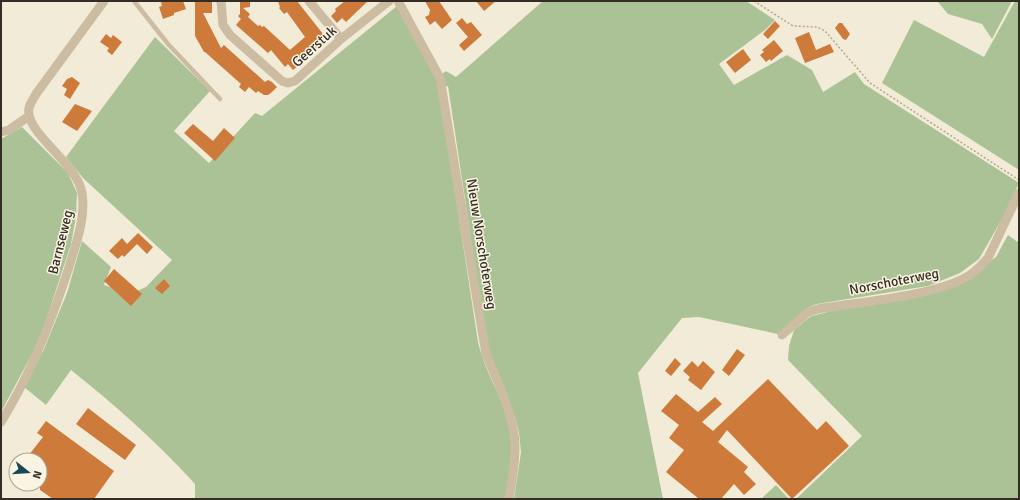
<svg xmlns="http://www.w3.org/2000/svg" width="1020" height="500" font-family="Signika,sans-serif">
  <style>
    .green { fill: #abc296 }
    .building { fill: #cd7a3a }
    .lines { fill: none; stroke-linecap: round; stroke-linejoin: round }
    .path { stroke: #b6a78d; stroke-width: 1.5; stroke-dasharray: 2 2; stroke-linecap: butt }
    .service { stroke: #cbbca2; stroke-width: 4.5 }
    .minor { stroke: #cbbca2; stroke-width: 9 }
    .labels { text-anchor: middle; stroke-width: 3; stroke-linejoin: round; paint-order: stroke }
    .street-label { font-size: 14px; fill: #352d25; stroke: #faf4e3 }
  </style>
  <rect width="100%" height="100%" fill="#f2ebd7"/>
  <path class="green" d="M543,1H746L775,20L765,30L719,64L734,85L787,55L812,70L823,92L855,72L864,84L1019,183L1002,219L979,259L960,273L928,286L817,304L809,307L778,334L699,317L682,318L638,373L663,499H514L521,452L519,433L515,417L488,352L448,86L444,87L442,74L446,71L456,77Z
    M937,1H1012L992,39L982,24L948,14Z
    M1015,1H1019V170L882,83L914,20L984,57Z
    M397,6L437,75L478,342C484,369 500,393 508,420C516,446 509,473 506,499H195V484C157,442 116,406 71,370L46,405L24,387L44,349L67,293L82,241L111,267L104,285L128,292L137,291L146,287L172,260L83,178L66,157L155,37L210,91L174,131L209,163L255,113L262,116Z
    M22,127L68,173L77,193L76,217L71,244L40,339L1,412V139Z
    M1008,235L1019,243V499H796L862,436L788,360L789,346L794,330L811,316L964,280L996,257Z
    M776,485L789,499H761Z"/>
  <path class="building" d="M161,1H183L186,9L174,13V15L163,19L159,7L162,6Z
    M195,1H212V13H203L221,48L224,45L265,82L268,80L272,82L277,87L272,92L268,95H264L258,91L256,93L249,87L245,92L239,87L241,84L205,52H204L195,36Z
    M240,1H250V7L243,8L250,14L248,17L258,26L260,25L262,27L264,26L290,50L305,37L287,12L284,14L279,8L280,7L278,1H297L323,34L320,37L325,42L293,70L288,64L285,67L271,50L268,53L236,25L241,19L238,16L240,14Z
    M345,1H368L346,22L342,18L337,23L331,16L336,11L335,9Z
    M425,1H439L452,20L442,29L435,21L430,25L425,17L429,15L430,10Z
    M476,1H496L484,11Z
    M462,18L467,24L471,22L482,35L464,51L459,45L468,37L456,23Z
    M775,21L780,26L768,39L763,34Z
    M839,23H842L850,34L846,40L843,39L835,28Z
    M809,32L816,50L830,44L834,52L805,63L795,38Z
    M106,34L111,38L113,35L122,42L112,55L107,51L109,48L100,42Z
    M774,40L783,51L771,61L770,59L766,62L760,55L764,52L762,50Z
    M743,49L751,60L735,73L726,62Z
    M72,77L80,83L70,99L64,95L67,89L62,86L67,79Z
    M75,104L92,111L77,131L62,122Z
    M193,124L213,141L224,128L235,138L215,161L184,133Z
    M138,233L153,247L147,254L137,244L124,257L122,255L118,259L109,251L122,238L127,244Z
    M114,269L142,294L131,306L104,281Z
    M164,279L170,286L162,294L155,288Z
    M737,349L745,355L729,376L722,370Z
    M675,358L681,364L671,376L665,371Z
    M692,361L698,367L703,361L715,372L701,390L688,380L690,377L683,371Z
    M768,379L817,430L826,421L849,446L792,499L727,430L718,442L748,467L744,472L756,484L744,495L734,484L721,499H699L666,472L684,450L669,438L679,425L661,411L676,394L698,412L715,397L722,404L702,422L713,431Z
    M88,408L136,445L125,460L76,424Z
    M46,421L114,471L94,499H53L40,490V460H25L43,437L37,433Z"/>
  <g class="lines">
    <path class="path" d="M754,1L793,26L817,27L825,31L870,83L1019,180"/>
    <path class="service" d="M134,1L168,44L220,99"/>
    <path class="minor" d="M221,1L223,25L230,35L282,81L288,83L295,81L341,39L389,1
      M309,1L341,39
      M398,1L440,78L486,354C497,380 515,418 515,446C515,464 512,482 509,499
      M1,132L9,130L29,116
      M782,335L808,312L818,309C859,302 937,296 970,275C977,270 982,265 988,258L1019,193
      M1,422C31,374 52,320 69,267C76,243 86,218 82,193C77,162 24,133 29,108C30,103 34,98 36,94L104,1"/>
  </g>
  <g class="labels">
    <g class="street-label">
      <text transform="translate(314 46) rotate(-42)" y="5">Geerstuk</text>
      <text transform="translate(60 242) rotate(-76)" y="5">Barnseweg</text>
      <text transform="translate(482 244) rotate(81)" y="5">Nieuw Norschoterweg</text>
      <text transform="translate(894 281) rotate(-11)" y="5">Norschoterweg</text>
    </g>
  </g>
  <rect width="1020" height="500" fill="none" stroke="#352d25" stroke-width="4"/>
  <g transform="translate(28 472) rotate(107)"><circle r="19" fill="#faf4e3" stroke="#aba497"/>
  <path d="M0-3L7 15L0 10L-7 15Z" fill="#194858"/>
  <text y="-6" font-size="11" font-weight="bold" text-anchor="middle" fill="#352d25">N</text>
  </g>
</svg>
